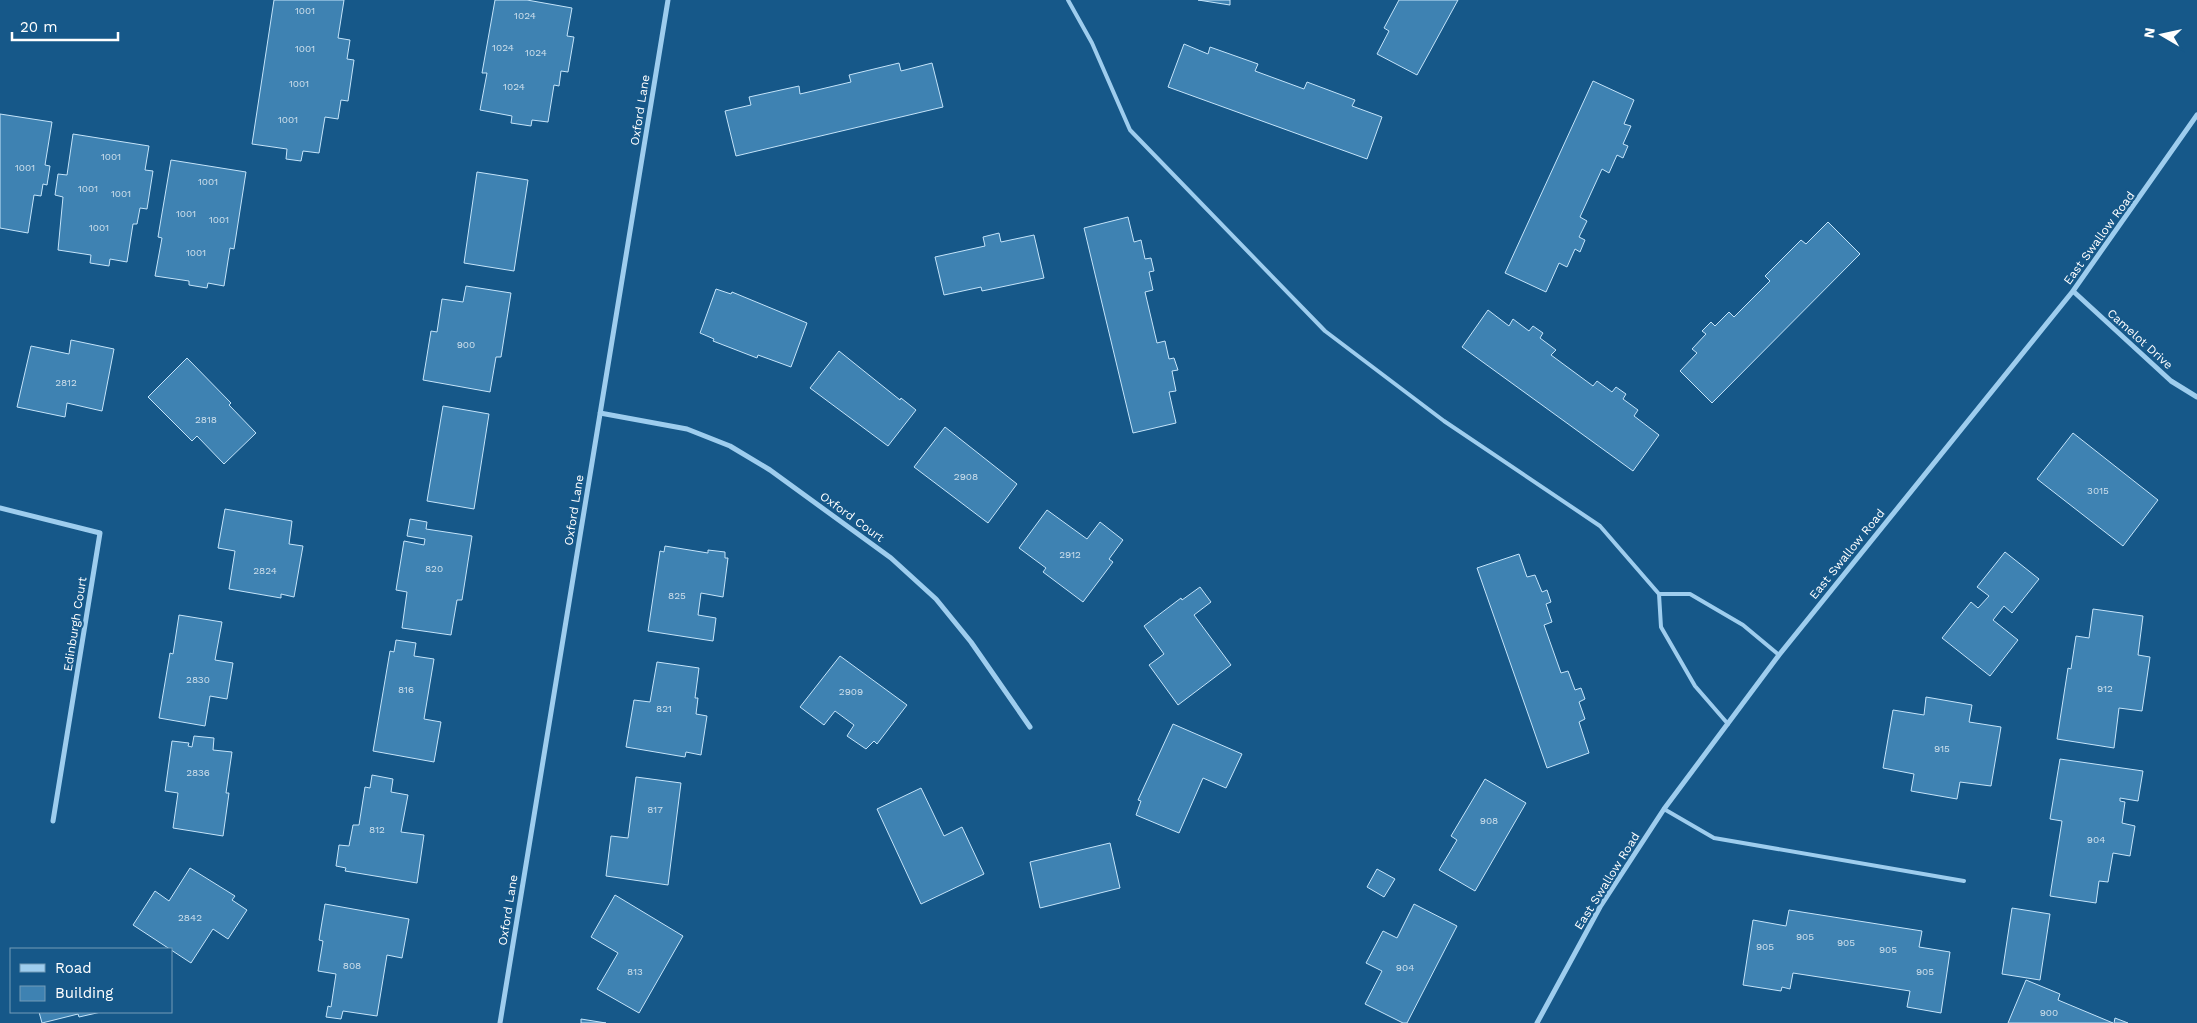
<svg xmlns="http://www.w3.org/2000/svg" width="2197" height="1023" font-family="'Work Sans',sans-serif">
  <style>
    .building { fill: #3e82b2; stroke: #c4e4fa }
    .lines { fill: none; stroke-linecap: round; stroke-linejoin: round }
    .lane { stroke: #9ecdee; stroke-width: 4 }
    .street { stroke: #9ecdee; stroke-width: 5 }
    .labels { text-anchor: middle; stroke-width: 4.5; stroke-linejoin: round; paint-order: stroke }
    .number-label { font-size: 10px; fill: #cfe0ec }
    .street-label { font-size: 12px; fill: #fff; stroke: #165889 }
  </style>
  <rect width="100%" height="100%" fill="#165889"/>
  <path class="building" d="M274,0H344L338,38L350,40L347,59L354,60L348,101L341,100L338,119L325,117L319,153L303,151L301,161L286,159L287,149L252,144Z
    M495,0H527L572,8L567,36L574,37L568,72L561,71L559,86L554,85L548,122L532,120L531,126L511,123L512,116L480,110L487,73H482Z
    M1198,0H1230V5Z
    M1399,0H1458L1417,75L1377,54L1389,31L1384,28Z
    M1184,44L1208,54L1210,47L1258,64L1255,71L1304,89L1307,82L1355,100L1352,106L1382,117L1367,159L1168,87Z
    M899,63L901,71L932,63L943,107L736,156L725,111L751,105L749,97L799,86L800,94L851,82L849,75Z
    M1593,81L1634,100L1624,124L1631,126L1623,144L1628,146L1623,158L1617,155L1609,173L1602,169L1580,217L1587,221L1579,237L1585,240L1580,252L1575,249L1567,267L1559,263L1546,292L1505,273Z
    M0,114L52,122L45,165L50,166L47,185L43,184L41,196L34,195L28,233L0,228Z
    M73,134L149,146L145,170L153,171L147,209L140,208L137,224H133L127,262L110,259L109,266L90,263L91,255L58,250L63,197L55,195L58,174L67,175Z
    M171,160L246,172L234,249L230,248L224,286L208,283L207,288L189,285V281L155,276L162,238L158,237Z
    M477,172L528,180L514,271L464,263Z
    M1128,217L1134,242L1141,240L1145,259L1151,258L1154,271L1149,272L1153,290L1145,292L1157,343L1165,341L1169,359L1174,358L1178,370L1172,371L1176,391L1169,392L1176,423L1133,433L1084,228Z
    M1828,222L1860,254L1712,403L1680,371L1697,353L1692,349L1706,334L1702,331L1711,322L1715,326L1729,312L1734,317L1770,281L1765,276L1801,240L1806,244Z
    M999,233L1001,242L1034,235L1044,278L982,291L981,287L944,295L935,257L985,246L983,237Z
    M466,286L511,293L501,357H496L490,392L423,380L431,331L437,332L442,299L463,302Z
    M716,289L731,294L732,292L807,323L791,367L758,355L757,358L713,341L714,339L700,333Z
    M1488,310L1509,326L1513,319L1529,331L1533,326L1543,333L1540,338L1556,350L1551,355L1593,386L1597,381L1612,392L1616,387L1626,394L1623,399L1638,410L1634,416L1659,435L1633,471L1462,347Z
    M71,340L114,349L102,411L67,403L65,417L17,407L31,346L69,354Z
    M839,351L900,400L901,398L916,410L888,446L810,388Z
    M187,358L231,403L229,405L256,433L224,464L197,436L192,441L148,397Z
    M443,406L489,414L474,509L427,501Z
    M945,427L1017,484L988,523L914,467Z
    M2073,433L2158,500L2123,546L2037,479Z
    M225,509L292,521L289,544L303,546L294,597L281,594V598L229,589L235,551L218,548Z
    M1047,510L1087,539L1100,522L1123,540L1109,559L1113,562L1083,602L1043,572L1046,568L1019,548Z
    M410,519L427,522L426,529L472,536L462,600H457L451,635L402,628L407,592L396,590L404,541L424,545L425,539L407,536Z
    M665,546L708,553V550L725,552V558H728L723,597L701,593L698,615L716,618L713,641L648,631L660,551L664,552Z
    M2005,552L2039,579L2012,613L2004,606L1993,620L2018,640L1990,676L1942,638L1971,602L1978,608L1989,596L1977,587Z
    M1519,554L1527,577L1535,575L1542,592L1547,590L1551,602L1546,604L1552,622L1544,625L1561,673L1568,671L1575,690L1581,688L1585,699L1579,702L1585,719L1579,722L1589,753L1547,768L1477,568Z
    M1200,587L1211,602L1194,615L1231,665L1178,705L1149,665L1164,654L1144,626L1181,598L1182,600Z
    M2093,609L2143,616L2138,655L2150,657L2142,711L2119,708L2114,748L2057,739L2068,668L2071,669L2076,636L2089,638Z
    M179,615L222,622L215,660L233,663L227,699L210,696L205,726L159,718L170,653L173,654Z
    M396,640L416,643L414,656L434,659L424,719L441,722L434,762L373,751L390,651L394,652Z
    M840,656L907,705L877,744L874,741L866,749L847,736L854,725L835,711L824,725L800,707Z
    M657,662L699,668L695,698H698L696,714L707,716L701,755L686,752L685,757L626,747L634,700L650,702Z
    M1926,697L1972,705L1969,722L2001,727L1991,786L1960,782L1957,799L1911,791L1914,774L1883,768L1893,710L1924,715Z
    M1173,724L1242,754L1226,788L1203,778L1179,833L1136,815L1141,801L1138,800Z
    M194,736L214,738L213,750L232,752L226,793H229L223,836L173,828L178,793L165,791L172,741L189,743L188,746L192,747Z
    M2060,759L2143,771L2138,801L2120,798V801L2125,802L2122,823L2135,826L2130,856L2113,853L2108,882L2099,881L2096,903L2050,896L2062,821L2050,819Z
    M372,775L393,779L391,792L408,795L401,832L424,835L417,883L345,871L346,868L336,866L339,845L349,846L353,825H359L365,787L370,788Z
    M636,777L681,783L668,885L606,876L611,836L628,838Z
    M1485,779L1526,803L1475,891L1439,870L1457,840L1451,836Z
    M921,788L944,836L962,827L984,874L921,904L877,809Z
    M1110,843L1120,888L1040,908L1030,862Z
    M190,868L235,896L232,900L247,910L228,939L213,929L191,963L133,925L155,891L169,901Z
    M1377,869L1395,879L1384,897L1367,887Z
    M615,895L683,936L639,1013L597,989L618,953L591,937Z
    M325,904L409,919L402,958L387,955L377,1016L343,1011L341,1019L326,1017L328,1006L331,1007L336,974L318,971L323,941L319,940Z
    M1414,904L1457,926L1407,1023H1403L1365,1004L1382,971L1366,963L1383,931L1397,938Z
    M2012,908L2050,914L2040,980L2002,974Z
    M1789,910L1922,931L1919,947L1950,952L1941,1013L1907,1007L1910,991L1793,973L1790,989L1782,987L1781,991L1743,985L1753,920L1786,926Z
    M2026,980L2060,994L2058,1000L2113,1023H2008Z
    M39,1012H101L79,1017L78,1014L42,1023Z
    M2115,1018L2128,1023H2114Z
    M581,1019L606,1023H581Z"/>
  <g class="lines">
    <path class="lane" d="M1068,0L1092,43L1130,130L1325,331L1444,421L1600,526L1659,594
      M1728,724L1695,686L1661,627L1659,594H1690L1743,625L1779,655
      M1664,809L1714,838L1964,881"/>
    <path class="street" d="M2073,291L2171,381L2197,397
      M600,413L687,429L730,446L770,470L891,558L936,599L971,642L1030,727
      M0,508L100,533L53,821
      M500,1023L668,0
      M1537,1023L1600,907L1664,809L1779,655L2073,291L2197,115"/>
  </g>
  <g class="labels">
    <g class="number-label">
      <text x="305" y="14">1001</text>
      <text x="525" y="19">1024</text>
      <text x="503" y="51">1024</text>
      <text x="305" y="52">1001</text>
      <text x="536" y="56">1024</text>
      <text x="299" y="87">1001</text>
      <text x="514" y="90">1024</text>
      <text x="288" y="123">1001</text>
      <text x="111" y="160">1001</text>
      <text x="25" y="171">1001</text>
      <text x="208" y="185">1001</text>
      <text x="88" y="192">1001</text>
      <text x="121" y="197">1001</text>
      <text x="186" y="217">1001</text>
      <text x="219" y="223">1001</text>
      <text x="99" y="231">1001</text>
      <text x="196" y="256">1001</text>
      <text x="466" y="348">900</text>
      <text x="66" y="386">2812</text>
      <text x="206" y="423">2818</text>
      <text x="966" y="480">2908</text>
      <text x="2098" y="494">3015</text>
      <text x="1070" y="558">2912</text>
      <text x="434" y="572">820</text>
      <text x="265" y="574">2824</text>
      <text x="677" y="599">825</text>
      <text x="198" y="683">2830</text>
      <text x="2105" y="692">912</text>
      <text x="406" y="693">816</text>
      <text x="851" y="695">2909</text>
      <text x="664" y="712">821</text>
      <text x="1942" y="752">915</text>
      <text x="198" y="776">2836</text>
      <text x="655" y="813">817</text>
      <text x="1489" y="824">908</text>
      <text x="377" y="833">812</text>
      <text x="2096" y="843">904</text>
      <text x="190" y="921">2842</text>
      <text x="1805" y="940">905</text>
      <text x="1846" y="946">905</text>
      <text x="1765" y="950">905</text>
      <text x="1888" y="953">905</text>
      <text x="352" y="969">808</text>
      <text x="1405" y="971">904</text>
      <text x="635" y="975">813</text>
      <text x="1925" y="975">905</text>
      <text x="2049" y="1016">900</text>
    </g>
    <g class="street-label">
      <text transform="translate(640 110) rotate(-81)" y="4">Oxford Lane</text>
      <text transform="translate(2099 238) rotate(-54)" y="4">East Swallow Road</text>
      <text transform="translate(2140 339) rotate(42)" y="4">Camelot Drive</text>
      <text transform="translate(574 510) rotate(-81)" y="4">Oxford Lane</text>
      <text transform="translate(852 517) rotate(36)" y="4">Oxford Court</text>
      <text transform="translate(1847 554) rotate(-51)" y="4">East Swallow Road</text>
      <text transform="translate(75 624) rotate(-81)" y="4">Edinburgh Court</text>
      <text transform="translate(1607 881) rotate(-58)" y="4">East Swallow Road</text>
      <text transform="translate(508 910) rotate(-81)" y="4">Oxford Lane</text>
    </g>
  </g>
  <rect x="10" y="948" width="162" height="65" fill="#165889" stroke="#739bb8"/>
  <rect x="20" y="964" width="25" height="8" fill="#9ecdee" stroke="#739bb8"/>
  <text x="55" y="973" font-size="15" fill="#ffffff">Road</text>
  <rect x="20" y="986" width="25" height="15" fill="#3e82b2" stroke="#739bb8"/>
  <text x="55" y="998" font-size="15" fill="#ffffff">Building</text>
  <g transform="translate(2162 35) rotate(279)" stroke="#165889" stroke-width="4" paint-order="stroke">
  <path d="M0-4L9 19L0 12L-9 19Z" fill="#ffffff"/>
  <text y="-8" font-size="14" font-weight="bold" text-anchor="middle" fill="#ffffff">N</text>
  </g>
  <path d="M12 32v8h106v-8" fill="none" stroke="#ffffff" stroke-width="2.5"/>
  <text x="20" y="32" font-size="15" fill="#ffffff" stroke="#165889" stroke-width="4" paint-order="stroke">20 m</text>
</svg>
